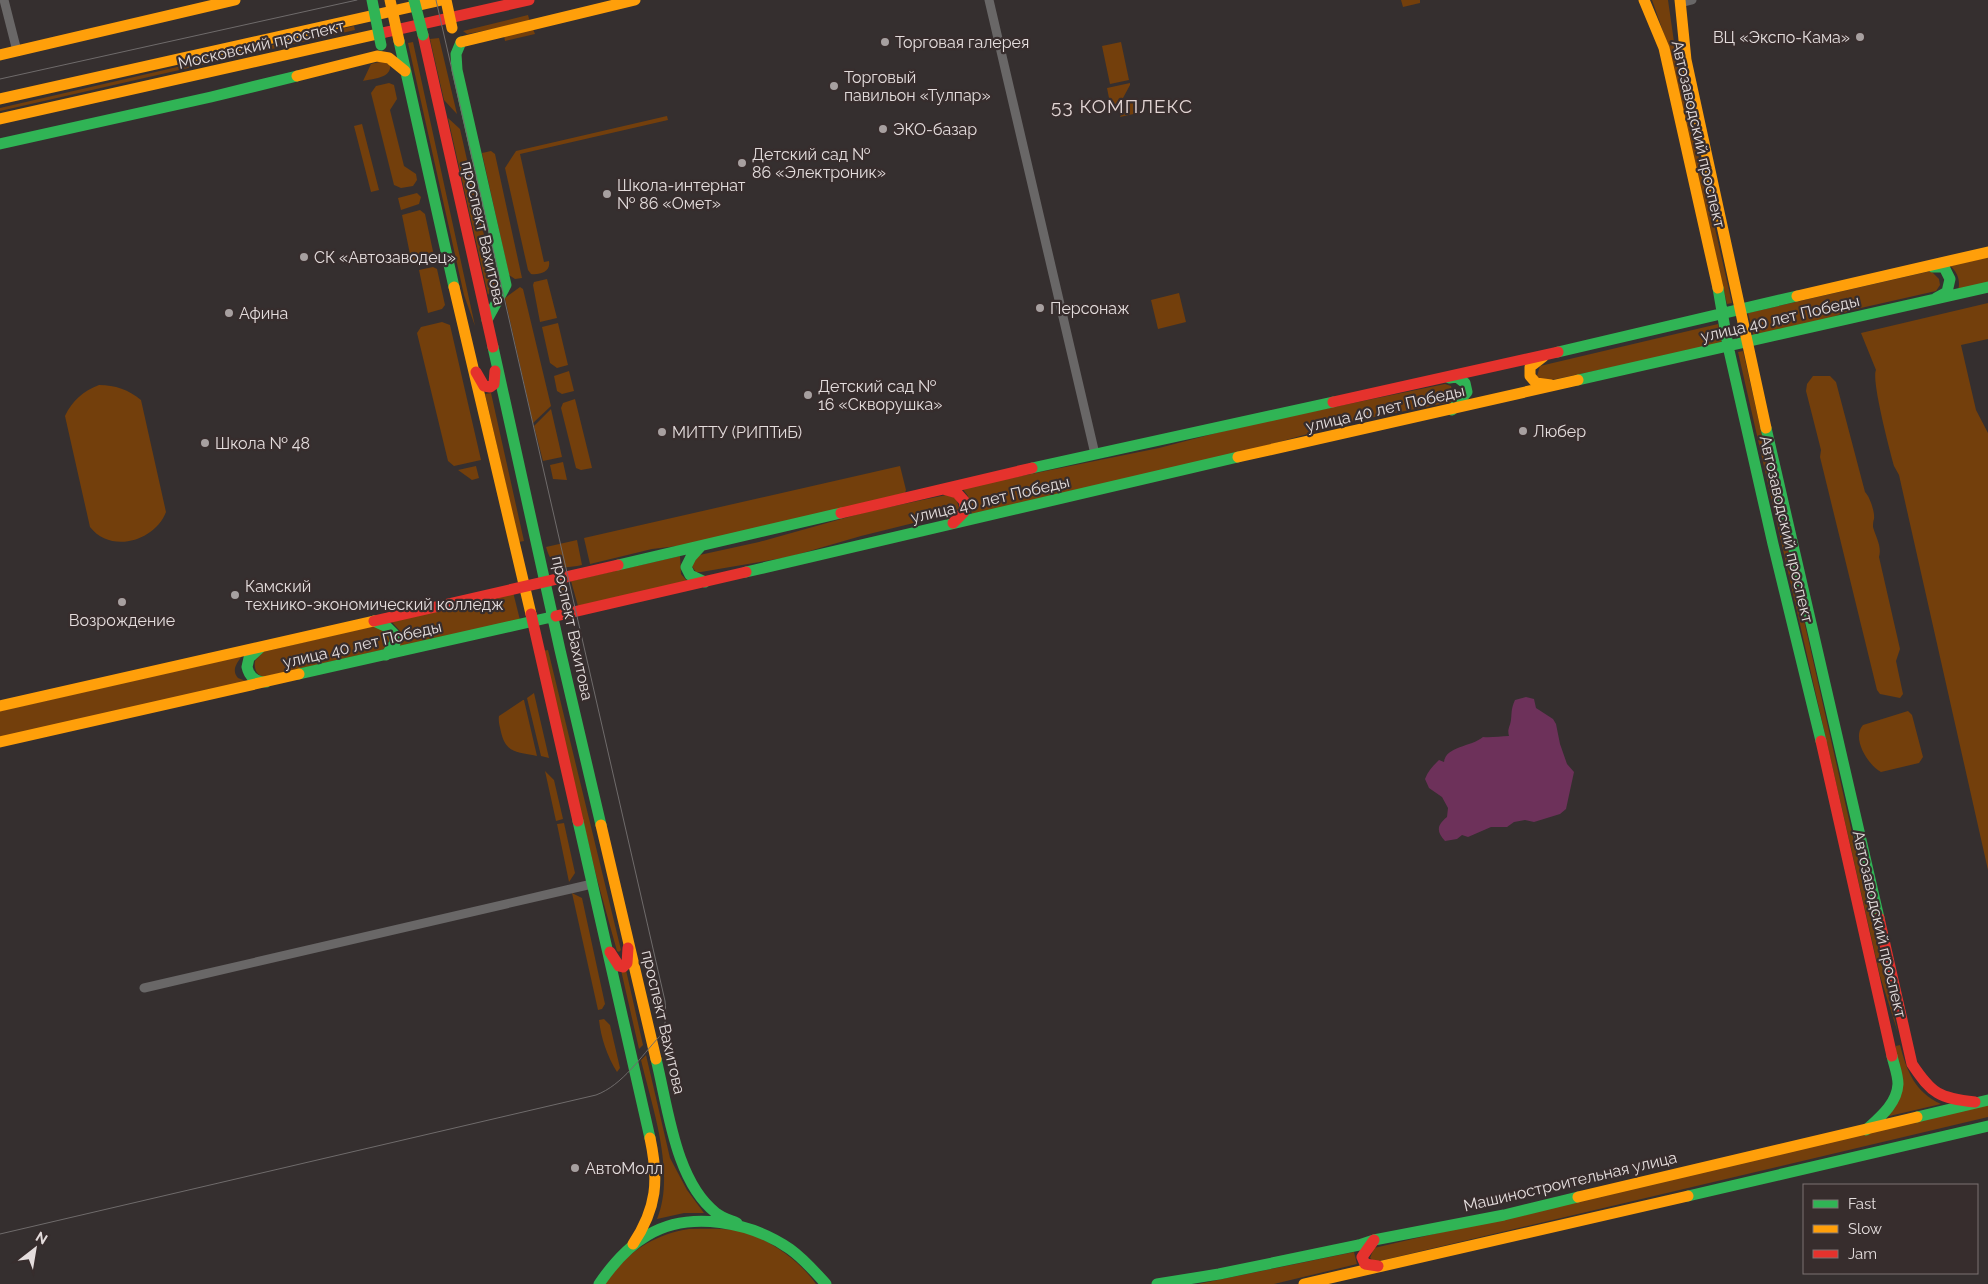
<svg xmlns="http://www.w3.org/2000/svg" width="1988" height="1284" font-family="Raleway,sans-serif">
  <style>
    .green { fill: #733f0c }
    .water { fill: #6d315a }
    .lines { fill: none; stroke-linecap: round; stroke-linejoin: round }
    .street { stroke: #696767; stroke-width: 9 }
    .fast { stroke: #30b455; stroke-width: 11 }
    .slow { stroke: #ff9f0a; stroke-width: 11 }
    .jam { stroke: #e5322d; stroke-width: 11 }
    .tram { stroke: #6f6b6b; stroke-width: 1 }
    .fast-bridge { stroke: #30b455; stroke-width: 11 }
    .slow-bridge { stroke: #ff9f0a; stroke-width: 11 }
    .poi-dot { fill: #a7a0a0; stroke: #372d2d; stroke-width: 2 }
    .labels { text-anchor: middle; stroke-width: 4.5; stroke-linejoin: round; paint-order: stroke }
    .poi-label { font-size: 16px; fill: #e4dddd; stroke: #372d2d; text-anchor: start }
    .street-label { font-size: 16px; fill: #e4dddd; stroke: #372d2d }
    .quarter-label { font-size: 19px; letter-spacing: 1px; fill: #e2d5d4; stroke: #372d2d }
  </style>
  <rect width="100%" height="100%" fill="#352f2f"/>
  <path class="green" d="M1401,0H1420V3L1403,7Z
    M1652,0H1668L1677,63L1732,303L1727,304L1666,40Z
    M528,15L530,22L467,34L463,31Z
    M354,26L355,30L0,111V108Z
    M533,29L535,34L505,41L504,36Z
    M439,38L457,114L444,100L430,39Z
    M413,42L475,326L464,295L408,43Z
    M1121,42L1129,80L1110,84L1102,46Z
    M383,61L390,65C392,78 373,79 363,81L371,64Z
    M389,83L394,85L397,99L390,110L404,166L416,174L417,180L413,186L401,188L394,185L371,93L376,86Z
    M1130,83V85L1116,111L1111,108L1107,88Z
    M1130,98H1134L1138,113L1120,117Z
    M667,116L668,120L520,154L544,262L549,261C551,272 540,275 531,274L528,270L505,168L516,151Z
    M448,118L460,129L495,283L488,295Z
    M362,124L379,190L371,192L354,126Z
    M491,151L495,154L522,278L515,279L509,275L482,153Z
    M417,193L421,197L419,204L401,210L398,198Z
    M420,210L425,214L434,256L430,260L412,264L402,215Z
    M1988,257V283L1958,290C1961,281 1957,271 1950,266Z
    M433,267L437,269L445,305L442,309L428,313L419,270Z
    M1931,271L1939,279L1940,285L1936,291L1852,310L1822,321L1754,337L1748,313Z
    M547,279L557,318L540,322L533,285L534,282Z
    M520,287L523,289L551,406L533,423L505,298Z
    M1179,293L1186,322L1158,329L1151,300Z
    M1988,303V339L1961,345L1976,410L1988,433V870L1899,475L1894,466C1890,451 1871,380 1876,370L1861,333Z
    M442,322L450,325L481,460L454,466L448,461L417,333L421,327Z
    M558,323L568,365L557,368L550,363L542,327Z
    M1718,324L1722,344L1542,382L1537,376L1540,366Z
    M1743,351L1886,983L1898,1033L1880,976L1738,352Z
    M569,371L574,391L562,394L557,391L554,376Z
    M1813,376H1830L1836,382L1865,492C1870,497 1875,512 1874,519C1873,522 1873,524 1873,527C1876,538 1882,546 1879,557L1900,649L1896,661L1903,694L1900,698L1880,694L1877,690L1820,457L1821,450L1806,391L1807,384Z
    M1445,384L1451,386L1453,395L1451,402L1354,421L1250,450L972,514L968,496L962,488L1159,448L1247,425Z
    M99,385C115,385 129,390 141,400L166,512C155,541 111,554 90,527L65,416C72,401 83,391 99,385Z
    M491,393L524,541L519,542L485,394Z
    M575,399L592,468L581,470L576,468L561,408L563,403Z
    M551,409L562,457L543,461L534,426Z
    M563,462L567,480L553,479L550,465Z
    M476,466L479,478L472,480L458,470Z
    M900,466L906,490L905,493L695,544L652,549L590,564L584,538Z
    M946,495L956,498L959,508L954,513L861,536L789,557L701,572H696L691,565L695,556L759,542L866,512Z
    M577,540L582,565C561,569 553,570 546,547Z
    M680,556L681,574L687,581L578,606L571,581Z
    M563,582L569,608L563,609L557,583Z
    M513,592L520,620L399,647L400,631L392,622Z
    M373,626L385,629L390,639L386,647L382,650L263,677C256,674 254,669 255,661L263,652Z
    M548,650L621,950L619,952L617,951L597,879L542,651Z
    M242,656C237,663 231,670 238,678L248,682L0,737V711Z
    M534,693L549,758L541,756L527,698Z
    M523,700H524L537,756C518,752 506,754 501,732C500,727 498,722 499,716Z
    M1908,711L1912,715L1923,757L1919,763L1881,772C1868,765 1851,738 1863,725Z
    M545,771L554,780L563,819L556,821Z
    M564,823L575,873L569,882L557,824Z
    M572,893L582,898L605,1004L602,1009L598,1010Z
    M621,970H626L643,1045L639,1049Z
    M604,1019L610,1025L620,1068L617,1072C607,1056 601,1038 599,1020Z
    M1900,1045C1907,1072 1915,1092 1941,1104L1885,1117L1893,1108L1896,1046Z
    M646,1055L670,1158L687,1190L704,1213H684L657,1219C676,1173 652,1107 641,1060Z
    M1988,1105V1117L1375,1262L1370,1258L1374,1248Z
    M689,1229C705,1229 724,1228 740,1231C768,1238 800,1261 816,1284H605C626,1253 652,1235 689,1229Z
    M1354,1252L1357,1264L1274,1284H1198Z"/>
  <path class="water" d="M1526,697L1534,699L1536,708L1553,719L1556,724L1560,744L1567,764L1574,772L1566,809L1560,814L1534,822L1525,820L1514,822L1507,827H1491L1468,837L1462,835L1457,839L1445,841C1436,831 1437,825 1447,817L1448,808L1442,797L1429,788L1425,779C1428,771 1433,766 1439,760L1444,762C1446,746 1471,747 1483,737C1491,738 1500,736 1509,736C1507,729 1510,727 1511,720C1512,711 1511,709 1515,700Z"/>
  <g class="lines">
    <path class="street" d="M4,0L17,51
      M989,0L1095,454
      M1680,3L1692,0
      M144,988L592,884"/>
    <path class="fast" d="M399,41L454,287
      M461,42L456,54L457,70L506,285L487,320
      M0,144L211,97L297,76
      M1933,267H1944L1950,279L1947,292L1936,298
      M1718,288L1728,346L1773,544L1821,741
      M493,347L560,650L601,825
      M1558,352L1797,296
      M1449,378L1457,377L1465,383L1467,392L1452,410
      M1578,380L1988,287
      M1766,428L1879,918
      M1032,468L1333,402
      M701,546L691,557L686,567L690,575L705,582
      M618,565L841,513
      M746,572L1238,457
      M374,621L387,627L394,634L395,643L386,655
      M260,648L249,658L247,667C249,677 256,682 266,682
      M299,674L556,616
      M578,821L650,1138
      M656,1059C668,1107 675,1181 716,1213C722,1218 730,1220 737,1223
      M1917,1117L1988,1100
      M1866,1130C1879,1118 1897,1104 1898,1084C1898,1075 1894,1065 1892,1056
      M1688,1196L1988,1126
      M599,1284C612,1265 627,1247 648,1235C690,1210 751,1222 790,1249C804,1259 815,1272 826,1284
      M1157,1284L1219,1274L1359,1245L1374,1240L1504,1215L1578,1197"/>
    <path class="slow" d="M1644,0L1664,48L1718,288
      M1680,0L1686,60L1766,428
      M461,42L635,0
      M0,55L235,0
      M297,76L377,56L389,58L405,71
      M0,99L442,0
      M0,119L382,33
      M454,287L531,614
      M1797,296L1988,252
      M1543,357L1530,367V376L1536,383L1551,385
      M1238,457L1578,380
      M0,706L374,621
      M0,742L299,674
      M601,825L656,1059
      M1578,1197L1917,1117
      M633,1244C657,1208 659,1180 650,1138
      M1304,1284L1688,1196"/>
    <path class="jam" d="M382,33L529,0
      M423,35L493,347
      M476,372L484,386L490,387L494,384L495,371
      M1333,402L1558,352
      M943,489L957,493L965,502L964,512L953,523
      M841,513L1032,468
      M531,614L578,821
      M556,616L746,572
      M374,621L618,565
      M1821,741L1892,1056
      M1879,918L1912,1064C1932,1094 1939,1098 1975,1102
      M610,952L619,966L623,967L627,963L628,948
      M1374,1240L1362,1257L1365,1264L1378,1266"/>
    <path class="tram" d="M0,79L357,0
      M0,1234L596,1095C623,1085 641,1056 660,1036C667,1024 666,1014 665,1001L436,0"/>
    <path class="fast-bridge" d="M372,0L381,45
      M414,0L423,35"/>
    <path class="slow-bridge" d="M390,0L399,41
      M446,0L452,28"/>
  </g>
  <g class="poi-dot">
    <circle cx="1860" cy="37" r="5"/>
    <circle cx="885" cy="42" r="5"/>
    <circle cx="834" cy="86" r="5"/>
    <circle cx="883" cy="129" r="5"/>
    <circle cx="742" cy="163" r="5"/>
    <circle cx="607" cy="194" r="5"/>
    <circle cx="304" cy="257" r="5"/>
    <circle cx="1040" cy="308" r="5"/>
    <circle cx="229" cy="313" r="5"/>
    <circle cx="808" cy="395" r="5"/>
    <circle cx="1523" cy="431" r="5"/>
    <circle cx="662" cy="432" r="5"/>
    <circle cx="205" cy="443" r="5"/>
    <circle cx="235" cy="595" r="5"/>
    <circle cx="122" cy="602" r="5"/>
    <circle cx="575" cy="1168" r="5"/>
  </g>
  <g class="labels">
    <g class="poi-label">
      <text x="1850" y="43" text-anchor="end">ВЦ «Экспо-Кама»</text>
      <text x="895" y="48">Торговая галерея</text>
      <text x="844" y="83">Торговый<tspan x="844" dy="18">павильон «Тулпар»</tspan></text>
      <text x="893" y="135">ЭКО-базар</text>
      <text x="752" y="160">Детский сад №<tspan x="752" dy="18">86 «Электроник»</tspan></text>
      <text x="617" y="191">Школа-интернат<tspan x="617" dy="18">№ 86 «Омет»</tspan></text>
      <text x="314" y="263">СК «Автозаводец»</text>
      <text x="1050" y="314">Персонаж</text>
      <text x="239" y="319">Афина</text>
      <text x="818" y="392">Детский сад №<tspan x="818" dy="18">16 «Скворушка»</tspan></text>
      <text x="1533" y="437">Любер</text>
      <text x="672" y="438">МИТТУ (РИПТиБ)</text>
      <text x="215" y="449">Школа № 48</text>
      <text x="245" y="592">Камский<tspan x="245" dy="18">технико-экономический колледж</tspan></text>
      <text x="122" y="626" text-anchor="middle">Возрождение</text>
      <text x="585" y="1174">АвтоМолл</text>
    </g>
    <g class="street-label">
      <text transform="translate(261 44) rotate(-13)" y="6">Московский проспект</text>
      <text transform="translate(1699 134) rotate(77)" y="6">Автозаводский проспект</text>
      <text transform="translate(484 233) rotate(77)" y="6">проспект Вахитова</text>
      <text transform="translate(1780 318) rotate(-13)" y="6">улица 40 лет Победы</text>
      <text transform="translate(1385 408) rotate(-13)" y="6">улица 40 лет Победы</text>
      <text transform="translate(990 499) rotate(-13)" y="6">улица 40 лет Победы</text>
      <text transform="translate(1787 529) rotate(77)" y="6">Автозаводский проспект</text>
      <text transform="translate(573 628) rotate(78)" y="6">проспект Вахитова</text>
      <text transform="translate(362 644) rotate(-13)" y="6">улица 40 лет Победы</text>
      <text transform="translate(1880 924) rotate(77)" y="6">Автозаводский проспект</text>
      <text transform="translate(664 1022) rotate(77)" y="6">проспект Вахитова</text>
      <text transform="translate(1570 1181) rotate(-13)" y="6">Машиностроительная улица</text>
    </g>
    <g class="quarter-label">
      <text x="1122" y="113">53 КОМПЛЕКС</text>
    </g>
  </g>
  <rect x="1803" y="1184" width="175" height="90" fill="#372d2d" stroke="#7c7373"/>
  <rect x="1813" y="1200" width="25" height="8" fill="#30b455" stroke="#7c7373"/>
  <text x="1848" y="1209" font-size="15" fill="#e4dddd">Fast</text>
  <rect x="1813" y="1225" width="25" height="8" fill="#ff9f0a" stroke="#7c7373"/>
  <text x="1848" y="1234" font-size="15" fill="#e4dddd">Slow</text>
  <rect x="1813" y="1250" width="25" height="8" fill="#e5322d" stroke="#7c7373"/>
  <text x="1848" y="1259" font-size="15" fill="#e4dddd">Jam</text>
  <g transform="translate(35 1249) rotate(31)" stroke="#372d2d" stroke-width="4" paint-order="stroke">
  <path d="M0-4L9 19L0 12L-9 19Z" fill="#e4dddd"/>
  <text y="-8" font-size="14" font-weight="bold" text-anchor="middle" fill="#e4dddd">N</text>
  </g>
</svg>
